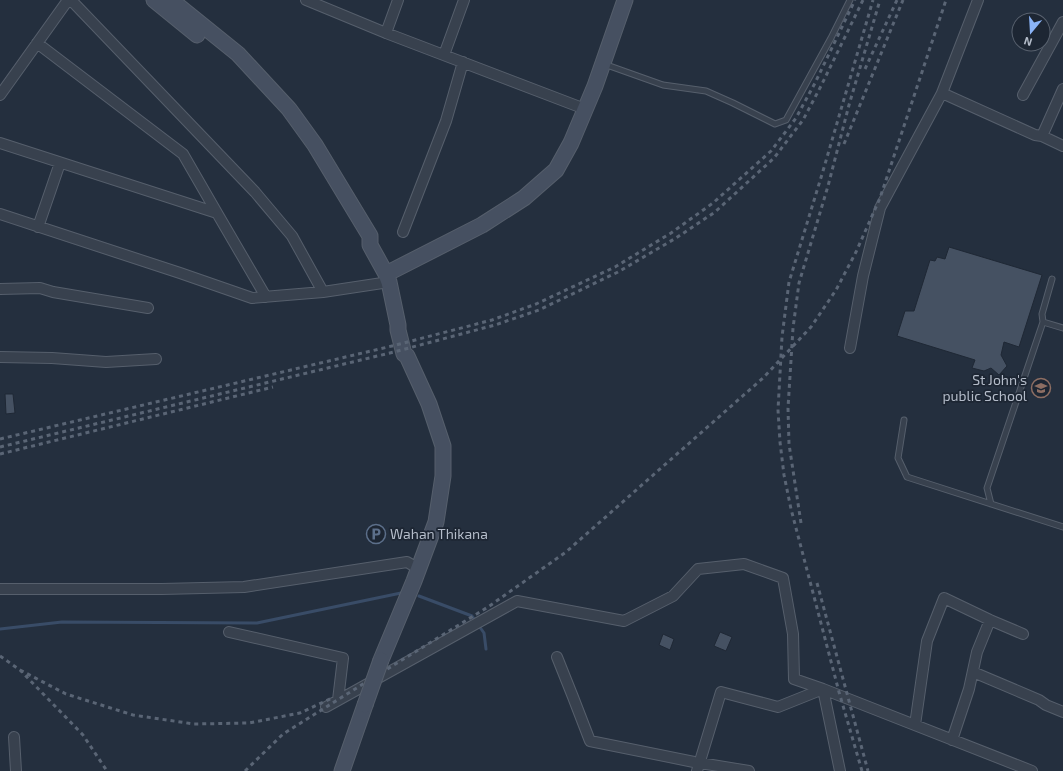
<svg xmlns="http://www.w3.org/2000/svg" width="1063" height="771" font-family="'Exo 2',sans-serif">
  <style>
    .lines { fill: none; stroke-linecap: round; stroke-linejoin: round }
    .stream { stroke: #394c67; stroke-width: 3 }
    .building { fill: #455162; stroke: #1f2835 }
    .service-casing { stroke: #565f6c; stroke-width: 7 }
    .minor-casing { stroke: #565f6c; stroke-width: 12 }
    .secondary-casing { stroke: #565f6c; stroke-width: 17 }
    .service { stroke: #38414e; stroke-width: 5 }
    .minor { stroke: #38414e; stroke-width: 10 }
    .secondary { stroke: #465061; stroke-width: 15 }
    .rail { stroke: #5a6575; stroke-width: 3; stroke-dasharray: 4 4; stroke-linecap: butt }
    .secondary-bridge-casing { stroke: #565f6c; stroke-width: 17; stroke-linecap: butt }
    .secondary-bridge { stroke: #465061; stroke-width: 15 }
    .labels { text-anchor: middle; stroke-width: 3.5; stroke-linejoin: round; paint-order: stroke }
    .poi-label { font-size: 14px; fill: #b4bcc9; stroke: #1d2633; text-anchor: end }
  </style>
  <rect width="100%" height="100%" fill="#242f3e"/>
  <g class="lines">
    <path class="stream" d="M419,596L472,616L484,633L486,649
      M0,629L62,622L257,623L401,593"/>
  </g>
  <path class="building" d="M949,247L1042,275L1019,347L1004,342L1001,355L1007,366L999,375L991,368L984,371L972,368L975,360L897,336L905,311H914L930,260L935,261L937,257L945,259Z
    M5,394H13L15,413L6,414Z
    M720,632L732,637L726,651L714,646Z
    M663,634L674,639L670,650L659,645Z"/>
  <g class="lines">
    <g class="service-casing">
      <path id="service" d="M604,64L663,85L706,91L733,103L775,124L786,120L831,38L850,0
        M1043,322L1063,328
        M904,420L898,458L907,477L1063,527
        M991,504L987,488L1043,322L1042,314L1052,279"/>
    </g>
    <g class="minor-casing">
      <path id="minor" d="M71,0L255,192L292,236L323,292
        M306,0L386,33L585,109
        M386,33L398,0
        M37,43L183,154L217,213
        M444,55L464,0
        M942,93L978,0
        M0,95L68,0
        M1023,95L1063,22
        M1042,136L1063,89
        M0,143L217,213L266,297
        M0,214L180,273L252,298L323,292L389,282
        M38,227L60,163
        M403,232L446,121L463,62
        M0,289L40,288L53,292L148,308
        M850,348L863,276L880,208L942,93L1035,135L1042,136L1063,146
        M0,357L52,358L106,362L156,359
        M0,589H162L244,587L407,562L419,569
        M229,632L343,658L338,700
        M557,657L573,697L590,741L694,762L749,771
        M973,672L1039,700L1046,705L1063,712
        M823,689L840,771
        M326,707L517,601L624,621L673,596L698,569L744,564L783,578L793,634L794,679L823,689L1032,771
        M915,725L927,641L944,598L990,620L1023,634
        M14,737L16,771
        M952,740L969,689L977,652L990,620
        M697,771L721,692L778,707L823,689"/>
    </g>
    <g class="secondary-casing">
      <path id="secondary" d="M154,0L197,35
        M171,0L238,54L289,109L315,145L370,236V245L386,274L389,282L398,325V330L404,354L407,356L429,404L443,446V476L436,522L414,581L381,660
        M386,274L482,225L524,198L556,170L571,143L595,86L625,0
        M342,771L365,705"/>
    </g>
    <use href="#service" class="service"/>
    <use href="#minor" class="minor"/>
    <use href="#secondary" class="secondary"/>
    <path class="rail" d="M865,69L897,0
      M844,144L903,0
      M0,439L392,346L492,320L536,304L615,267L671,233L713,203L771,151L796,118L815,83L855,0
      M0,447L394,352L495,325L539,310L618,272L676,238L715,212L774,158L803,120L821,86L863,0
      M0,454L273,387
      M801,523L789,444L788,408L793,328L799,283L828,186L849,105L880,0
      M817,583L868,771
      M0,656L20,670L83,735L107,771
      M20,670L66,694L133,715L194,724L249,723L300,713L332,698
      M245,771L283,734L363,684L488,607L566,552L763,378L811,327L836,290L856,252L880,198L946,0
      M862,771L839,692L791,509L784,475L780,442L778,410L782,337L789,282L823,171L873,0"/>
    <g class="secondary-bridge-casing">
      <path id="secondary-bridge" d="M365,705L381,660"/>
    </g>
    <use href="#secondary-bridge" class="secondary-bridge"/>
  </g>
  <defs>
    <g id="school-ring" transform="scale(1)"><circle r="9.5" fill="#1d2633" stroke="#8d6e63" stroke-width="1.5"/><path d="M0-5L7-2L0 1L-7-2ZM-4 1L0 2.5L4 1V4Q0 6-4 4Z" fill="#8d6e63"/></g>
    <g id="parking-ring" transform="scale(1)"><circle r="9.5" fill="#1d2633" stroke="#5c6f8a" stroke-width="1.5"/><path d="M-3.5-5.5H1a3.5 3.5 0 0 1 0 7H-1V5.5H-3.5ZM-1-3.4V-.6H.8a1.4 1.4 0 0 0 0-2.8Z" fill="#5c6f8a"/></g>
  </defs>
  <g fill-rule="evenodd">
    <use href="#school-ring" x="1041" y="388"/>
    <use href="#parking-ring" x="376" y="534"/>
  </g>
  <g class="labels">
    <g class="poi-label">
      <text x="1027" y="385">St John's<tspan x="1027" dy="16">public School</tspan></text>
      <text x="390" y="539" text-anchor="start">Wahan Thikana</text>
    </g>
  </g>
  <g transform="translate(1031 32) rotate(198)"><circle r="19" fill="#1d2633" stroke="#59626f"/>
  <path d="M0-3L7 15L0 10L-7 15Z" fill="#8ab4f8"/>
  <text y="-6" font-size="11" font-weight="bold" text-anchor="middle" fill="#b4bcc9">N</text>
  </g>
</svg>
